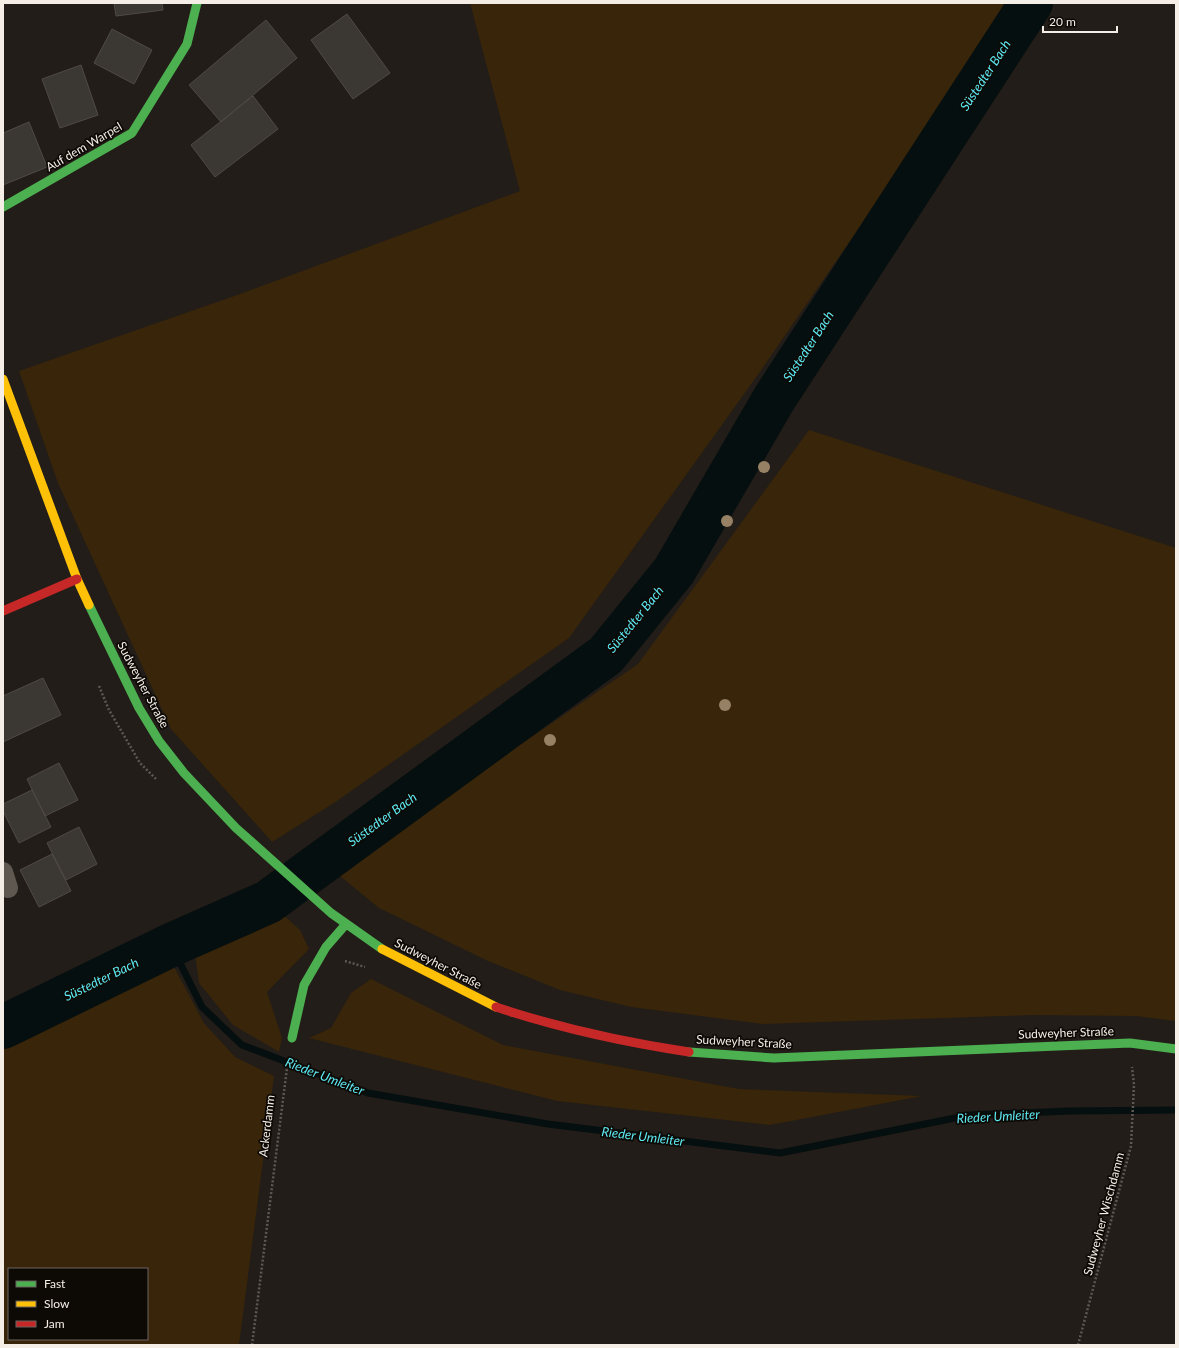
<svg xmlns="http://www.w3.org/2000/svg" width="1179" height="1348" font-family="Lato,sans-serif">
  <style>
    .green { fill: #38250a; fill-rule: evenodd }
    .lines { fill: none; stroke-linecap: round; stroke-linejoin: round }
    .stream { stroke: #060f0f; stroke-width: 7 }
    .river { stroke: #060f0f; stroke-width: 44 }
    .building { fill: #3b3732; stroke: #4f4a46 }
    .path { stroke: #5e5853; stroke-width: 2.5; stroke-dasharray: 2 2; stroke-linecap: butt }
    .street { stroke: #5e5850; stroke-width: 20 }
    .fast { stroke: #4caf50; stroke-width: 9 }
    .slow { stroke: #ffc107; stroke-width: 9 }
    .jam { stroke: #c62828; stroke-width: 9 }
    .tree { fill: #978165 }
    .labels { text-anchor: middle; stroke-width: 3.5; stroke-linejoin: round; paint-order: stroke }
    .street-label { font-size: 12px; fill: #f5eee7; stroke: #0d0905 }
    .water-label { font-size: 13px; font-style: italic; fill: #5deaf3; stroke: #0d0905 }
  </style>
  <rect width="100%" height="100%" fill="#221d18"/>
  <path class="green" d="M470,3H1014L757,376L569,638L334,803L272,842L171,729L58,483L19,371L240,294L520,191Z
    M809,430L1176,548V1021L1136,1016L1034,1015L763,1024L631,1007L560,990L488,961L379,908L335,872L638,664Z
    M278,910L300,930L309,949L267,992L282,1038L279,1052L233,1025L199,983L195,954Z
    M173,965L204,1023L235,1057L274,1076L239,1345H3V1044L125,983ZM9,1269H147V1339H9Z
    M371,979L503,1045L739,1089L922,1096L770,1125L557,1101L309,1038L331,1028L351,993Z"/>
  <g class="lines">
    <path class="stream" d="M171,945L202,1007L242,1045L368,1093L548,1124L780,1153L970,1115L1069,1111L1176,1110"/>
    <path class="river" d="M3,1027L171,945L268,902L606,655L674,571L774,399L1031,3"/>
  </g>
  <path class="building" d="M114,3H162L163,10L116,16Z
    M347,14L390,73L353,99L311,40Z
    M266,20L297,58L221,122L189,85Z
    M112,29L152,50L134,84L94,63Z
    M81,65L98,115L60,128L42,79Z
    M253,96L278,129L215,177L191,145Z
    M29,122L47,167L3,185V133Z
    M43,678L61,715L3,742V696Z
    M59,763L78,800L45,816L27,779Z
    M32,790L51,827L19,843L3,811V804Z
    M79,827L97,864L66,880L47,843Z
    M52,854L71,891L39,907L20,870Z"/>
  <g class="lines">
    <path class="path" d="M99,686L109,710L140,763L157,780
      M345,961L365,967
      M252,1345L288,1060
      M1078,1345L1131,1146L1134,1085L1132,1067"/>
    <path class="street" d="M3,872L8,888"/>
    <path class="fast" d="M3,207L132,133L187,44L197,3
      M89,605L139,708L159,741L184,773L236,828L331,913L382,949
      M292,1038L304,985L326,947L346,924
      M689,1052L774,1058L1130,1043L1176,1049"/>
    <path class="slow" d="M3,379L77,579L89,605
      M382,949L496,1007"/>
    <path class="jam" d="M3,611L77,579
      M496,1007C559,1028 623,1042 689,1052"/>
  </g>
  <g class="tree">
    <circle cx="764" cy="467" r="6"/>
    <circle cx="727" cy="521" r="6"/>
    <circle cx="725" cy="705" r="6"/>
    <circle cx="550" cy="740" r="6"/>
  </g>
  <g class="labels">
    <g class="street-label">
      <text transform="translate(84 147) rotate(-30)" y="4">Auf dem Warpel</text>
      <text transform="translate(143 685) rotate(62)" y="4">Sudweyher Straße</text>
      <text transform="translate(438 964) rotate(27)" y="4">Sudweyher Straße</text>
      <text transform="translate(1066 1033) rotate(-2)" y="4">Sudweyher Straße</text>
      <text transform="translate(744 1042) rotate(3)" y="4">Sudweyher Straße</text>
      <text transform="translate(267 1126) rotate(-83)" y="4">Ackerdamm</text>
      <text transform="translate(1104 1214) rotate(-75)" y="4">Sudweyher Wischdamm</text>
    </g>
    <g class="water-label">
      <text transform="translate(985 75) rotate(-57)" y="5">Süstedter Bach</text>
      <text transform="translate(808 346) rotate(-57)" y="5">Süstedter Bach</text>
      <text transform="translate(635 619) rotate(-51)" y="5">Süstedter Bach</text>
      <text transform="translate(382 819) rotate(-36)" y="5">Süstedter Bach</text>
      <text transform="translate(101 979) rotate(-26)" y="5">Süstedter Bach</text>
      <text transform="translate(325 1076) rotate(21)" y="5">Rieder Umleiter</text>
      <text transform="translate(998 1116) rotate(-3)" y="5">Rieder Umleiter</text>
      <text transform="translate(643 1136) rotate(7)" y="5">Rieder Umleiter</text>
    </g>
  </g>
  <rect width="1179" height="1348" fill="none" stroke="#f5eee7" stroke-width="8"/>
  <rect x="8" y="1268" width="140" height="72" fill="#0d0905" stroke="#6a655f"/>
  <rect x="16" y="1281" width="20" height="6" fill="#4caf50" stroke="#6a655f"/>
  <text x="44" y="1288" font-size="12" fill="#f5eee7">Fast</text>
  <rect x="16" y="1301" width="20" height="6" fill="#ffc107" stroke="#6a655f"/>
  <text x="44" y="1308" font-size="12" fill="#f5eee7">Slow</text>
  <rect x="16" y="1321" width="20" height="6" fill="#c62828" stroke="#6a655f"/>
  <text x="44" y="1328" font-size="12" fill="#f5eee7">Jam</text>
  <path d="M1043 26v6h74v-6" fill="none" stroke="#f5eee7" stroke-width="2"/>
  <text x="1049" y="26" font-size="12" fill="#f5eee7" stroke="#0d0905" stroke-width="3" paint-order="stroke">20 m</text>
</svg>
